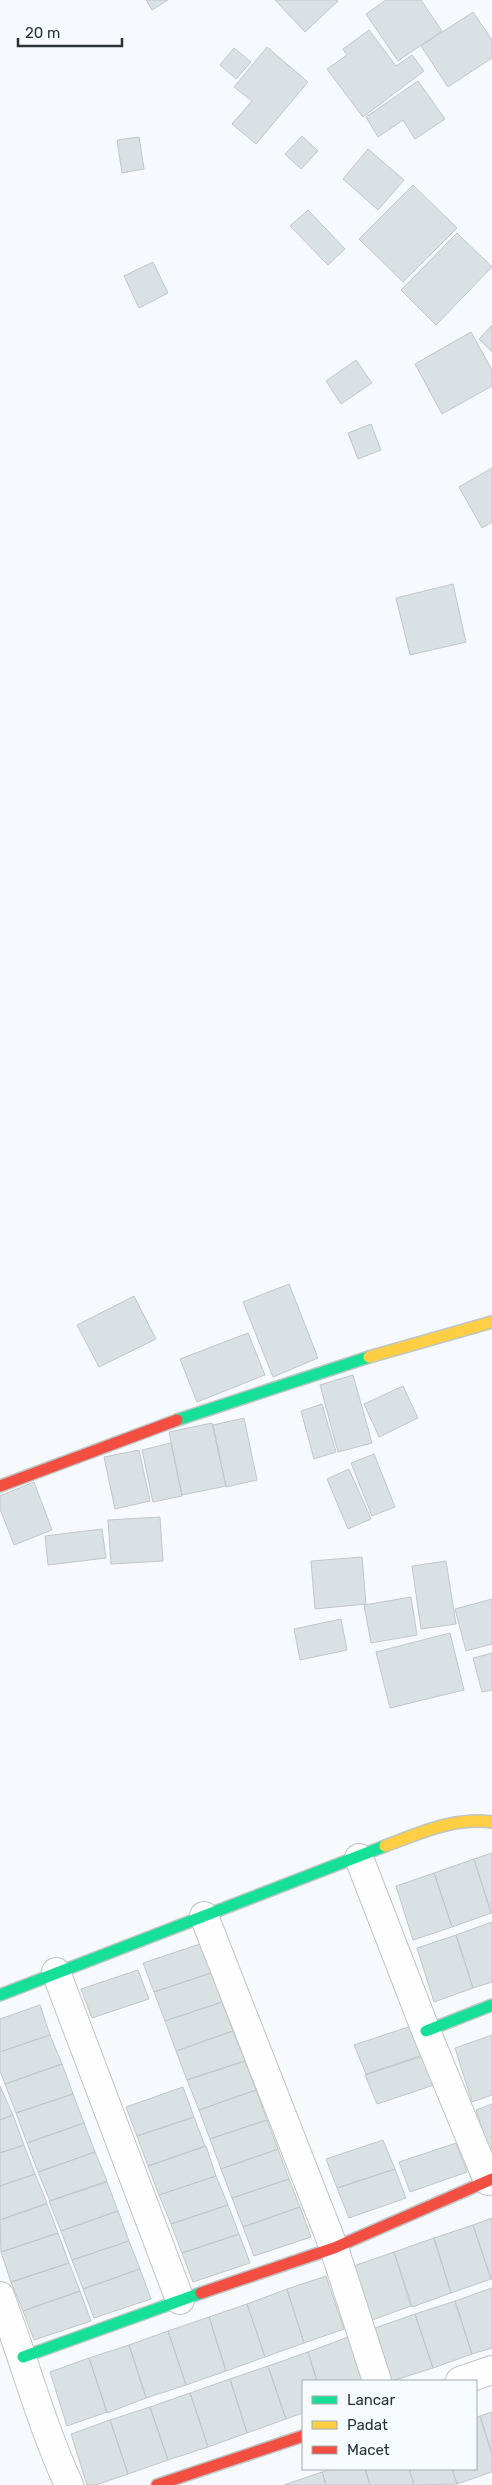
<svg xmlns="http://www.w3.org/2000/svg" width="492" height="2485" font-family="Rubik,sans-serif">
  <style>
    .building { fill: #dae1e3; stroke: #c1c7c9 }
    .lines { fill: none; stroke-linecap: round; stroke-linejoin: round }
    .street-casing { stroke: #bec5c7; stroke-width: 30 }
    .fast-casing { stroke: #bec5c7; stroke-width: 14 }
    .slow-casing { stroke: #bec5c7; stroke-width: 14 }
    .jam-casing { stroke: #bec5c7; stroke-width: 14 }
    .street { stroke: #fefeff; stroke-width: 28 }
    .fast { stroke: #16e098; stroke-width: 11 }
    .slow { stroke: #ffcf43; stroke-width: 11 }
    .jam { stroke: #f24e42; stroke-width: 11 }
  </style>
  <rect width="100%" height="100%" fill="#f7fafc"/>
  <path class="building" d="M146,0H168L152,10Z
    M275,0H337L338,1L305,32Z
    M386,0H421L442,31L398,61L366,14Z
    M473,12L492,40V58L448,87L421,46Z
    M369,30L396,66L412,55L424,71L363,117L327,69L347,55L343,49Z
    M267,47L308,82L256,144L232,124L252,101L234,87Z
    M234,48L251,62L236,79L220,65Z
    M418,81L445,119L415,139L403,120L378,137L366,117Z
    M302,136L318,151L301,169L285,154Z
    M139,137L144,169L122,173L117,140Z
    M368,149L404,180L378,210L343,179Z
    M413,185L457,228L403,282L359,239Z
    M308,210L345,249L328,265L290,226Z
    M457,233L492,267L436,325L401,290Z
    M153,262L168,293L139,308L124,276Z
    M492,325V352L479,339Z
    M471,332L492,370V386L442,414L415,364Z
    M356,360L372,383L341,404L326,381Z
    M371,424L381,450L358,459L348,433Z
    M492,468V522L482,528L459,487Z
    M453,584L466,642L410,655L396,598Z
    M289,1284L318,1358L273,1377L243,1302Z
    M134,1296L156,1339L99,1367L77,1325Z
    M248,1333L265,1375L197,1402L180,1359Z
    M353,1375L372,1443L338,1452L320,1385Z
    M403,1386L418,1418L379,1437L364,1404Z
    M322,1404L336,1452L314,1459L301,1411Z
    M244,1418L257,1480L226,1487L213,1425Z
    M212,1423L226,1486L182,1495L169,1432Z
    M171,1443L182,1496L153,1502L142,1450Z
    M139,1450L150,1501L115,1509L104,1457Z
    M374,1454L395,1507L372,1516L351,1463Z
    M349,1469L371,1519L348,1529L327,1479Z
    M34,1482L52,1530L14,1545L0,1509V1496Z
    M160,1517L163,1561L111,1564L108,1520Z
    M102,1529L106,1558L48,1565L45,1536Z
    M362,1557L366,1604L315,1609L311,1561Z
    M446,1561L456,1624L421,1629L412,1566Z
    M411,1597L417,1635L371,1643L364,1605Z
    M492,1599V1644L466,1651L455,1609Z
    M341,1619L347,1650L300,1660L294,1629Z
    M450,1633L464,1690L390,1708L376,1652Z
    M492,1653V1690L482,1692L473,1658Z
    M492,1853V1913H491L474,1859Z
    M474,1859L491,1913L452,1927L434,1873Z
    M434,1873L452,1927L413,1940L396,1886Z
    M492,1922V1982L473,1988L456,1935Z
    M456,1935L473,1988L434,2002L417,1948Z
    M200,1944L211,1973L154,1992L143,1963Z
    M138,1970L149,1999L92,2018L81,1989Z
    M211,1973L222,2002L165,2021L154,1992Z
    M222,2002L233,2031L176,2051L165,2021Z
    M40,2005L50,2035L0,2052V2019Z
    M411,2026L423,2055L366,2074L354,2045Z
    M233,2031L245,2061L187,2080L176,2051Z
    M50,2035L62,2064L5,2084L0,2071V2052Z
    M492,2035V2095L472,2102L455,2048Z
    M423,2056L434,2085L377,2104L365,2075Z
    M245,2061L256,2090L199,2110L187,2080Z
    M62,2064L73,2094L16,2113L5,2084Z
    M0,2086L13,2115L0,2120Z
    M183,2087L194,2117L137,2136L126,2107Z
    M256,2090L267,2120L210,2139L199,2110Z
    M73,2094L84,2123L27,2143L16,2113Z
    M492,2104V2160L476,2110Z
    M13,2115L24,2145L0,2153V2120Z
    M194,2117L205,2146L148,2166L137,2136Z
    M267,2120L278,2149L221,2169L210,2139Z
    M84,2123L95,2152L38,2172L27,2143Z
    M383,2140L395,2169L337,2188L326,2159Z
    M456,2143L467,2172L410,2192L399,2162Z
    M24,2145L35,2174L0,2186V2153Z
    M206,2146L216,2176L159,2195L148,2166Z
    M278,2149L289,2179L232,2198L221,2169Z
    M95,2152L107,2181L50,2201L38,2172Z
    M395,2169L406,2198L349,2218L337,2188Z
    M35,2174L47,2203L0,2220V2186Z
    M216,2176L228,2205L171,2224L159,2195Z
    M289,2179L300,2207L243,2227L232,2198Z
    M107,2182L118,2211L61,2231L49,2201Z
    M47,2204L58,2233L1,2252L0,2220Z
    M228,2205L239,2234L182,2253L171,2224Z
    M300,2207L311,2237L254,2256L243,2227Z
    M118,2211L129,2241L72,2260L61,2231Z
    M492,2218V2279H491L473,2225Z
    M473,2225L491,2279L451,2293L434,2238Z
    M58,2233L69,2263L11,2282L1,2252Z
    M239,2234L250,2263L193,2282L182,2253Z
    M434,2238L451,2293L412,2307L394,2252Z
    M129,2241L140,2269L83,2289L72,2260Z
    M394,2252L411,2306L372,2320L354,2266Z
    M69,2263L80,2291L23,2311L11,2282Z
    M140,2269L151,2299L94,2318L83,2289Z
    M326,2276L344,2329L304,2343L287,2289Z
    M492,2288V2348L472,2354L455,2301Z
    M287,2289L304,2343L265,2357L247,2304Z
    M80,2291L91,2321L34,2340L23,2311Z
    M455,2301L472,2354L433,2368L415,2314Z
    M247,2304L265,2357L226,2371L209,2317Z
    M415,2314L433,2368L392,2381L375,2328Z
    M209,2317L226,2371L186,2385L168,2331Z
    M168,2331L186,2385L146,2398L129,2345Z
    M348,2337L362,2381H317L308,2352Z
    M129,2345L146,2398L107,2413L89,2358Z
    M308,2352L317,2381H303V2413L286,2419L268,2366Z
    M89,2358L107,2412L67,2426L50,2372Z
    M268,2366L286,2419L247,2433L230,2379Z
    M230,2379L247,2433L208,2447L190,2393Z
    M190,2393L208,2447L168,2460L150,2407Z
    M150,2407L168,2460L128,2474L110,2420Z
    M492,2412V2454L480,2416Z
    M480,2416L492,2454V2472L457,2484L452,2469H476V2418Z
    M110,2420L128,2474L96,2485H87L71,2434Z
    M330,2469H365L370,2485H326L322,2472Z
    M365,2469H409L414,2485H370Z
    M409,2469H452L457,2484L414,2485Z
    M322,2472L326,2485H284Z"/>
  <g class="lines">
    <g class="street-casing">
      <path id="street" d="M359,1858L426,2031L488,2181
        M204,1916L334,2248L377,2381
        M56,1972L180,2300
        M0,2296C24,2359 41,2424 69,2485
        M460,2381L492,2370"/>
    </g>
    <g class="fast-casing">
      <path id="fast" d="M177,1420L369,1357
        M0,1995L385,1846
        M426,2031L492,2005
        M23,2357L201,2293"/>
    </g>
    <g class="slow-casing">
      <path id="slow" d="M369,1357L492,1322
        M385,1846C420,1833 454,1817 492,1822"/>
    </g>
    <g class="jam-casing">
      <path id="jam" d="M0,1486L177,1420
        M201,2293L334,2248L492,2179
        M157,2485L303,2436"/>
    </g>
    <use href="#street" class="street"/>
    <use href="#fast" class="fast"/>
    <use href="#slow" class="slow"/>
    <use href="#jam" class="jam"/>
  </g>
  <rect x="302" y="2380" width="175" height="90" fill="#f6fbfd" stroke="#a4abae"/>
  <rect x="312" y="2396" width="25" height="8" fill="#16e098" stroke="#a4abae"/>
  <text x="347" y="2405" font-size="15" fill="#293337">Lancar</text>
  <rect x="312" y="2421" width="25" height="8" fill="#ffcf43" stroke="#a4abae"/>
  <text x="347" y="2430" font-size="15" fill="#293337">Padat</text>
  <rect x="312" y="2446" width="25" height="8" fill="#f24e42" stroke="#a4abae"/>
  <text x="347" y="2455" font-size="15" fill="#293337">Macet</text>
  <path d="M18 38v8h104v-8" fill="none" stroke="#293337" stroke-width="2.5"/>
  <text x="25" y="38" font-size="15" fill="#293337" stroke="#f6fbfd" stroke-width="4" paint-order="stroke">20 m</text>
</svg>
